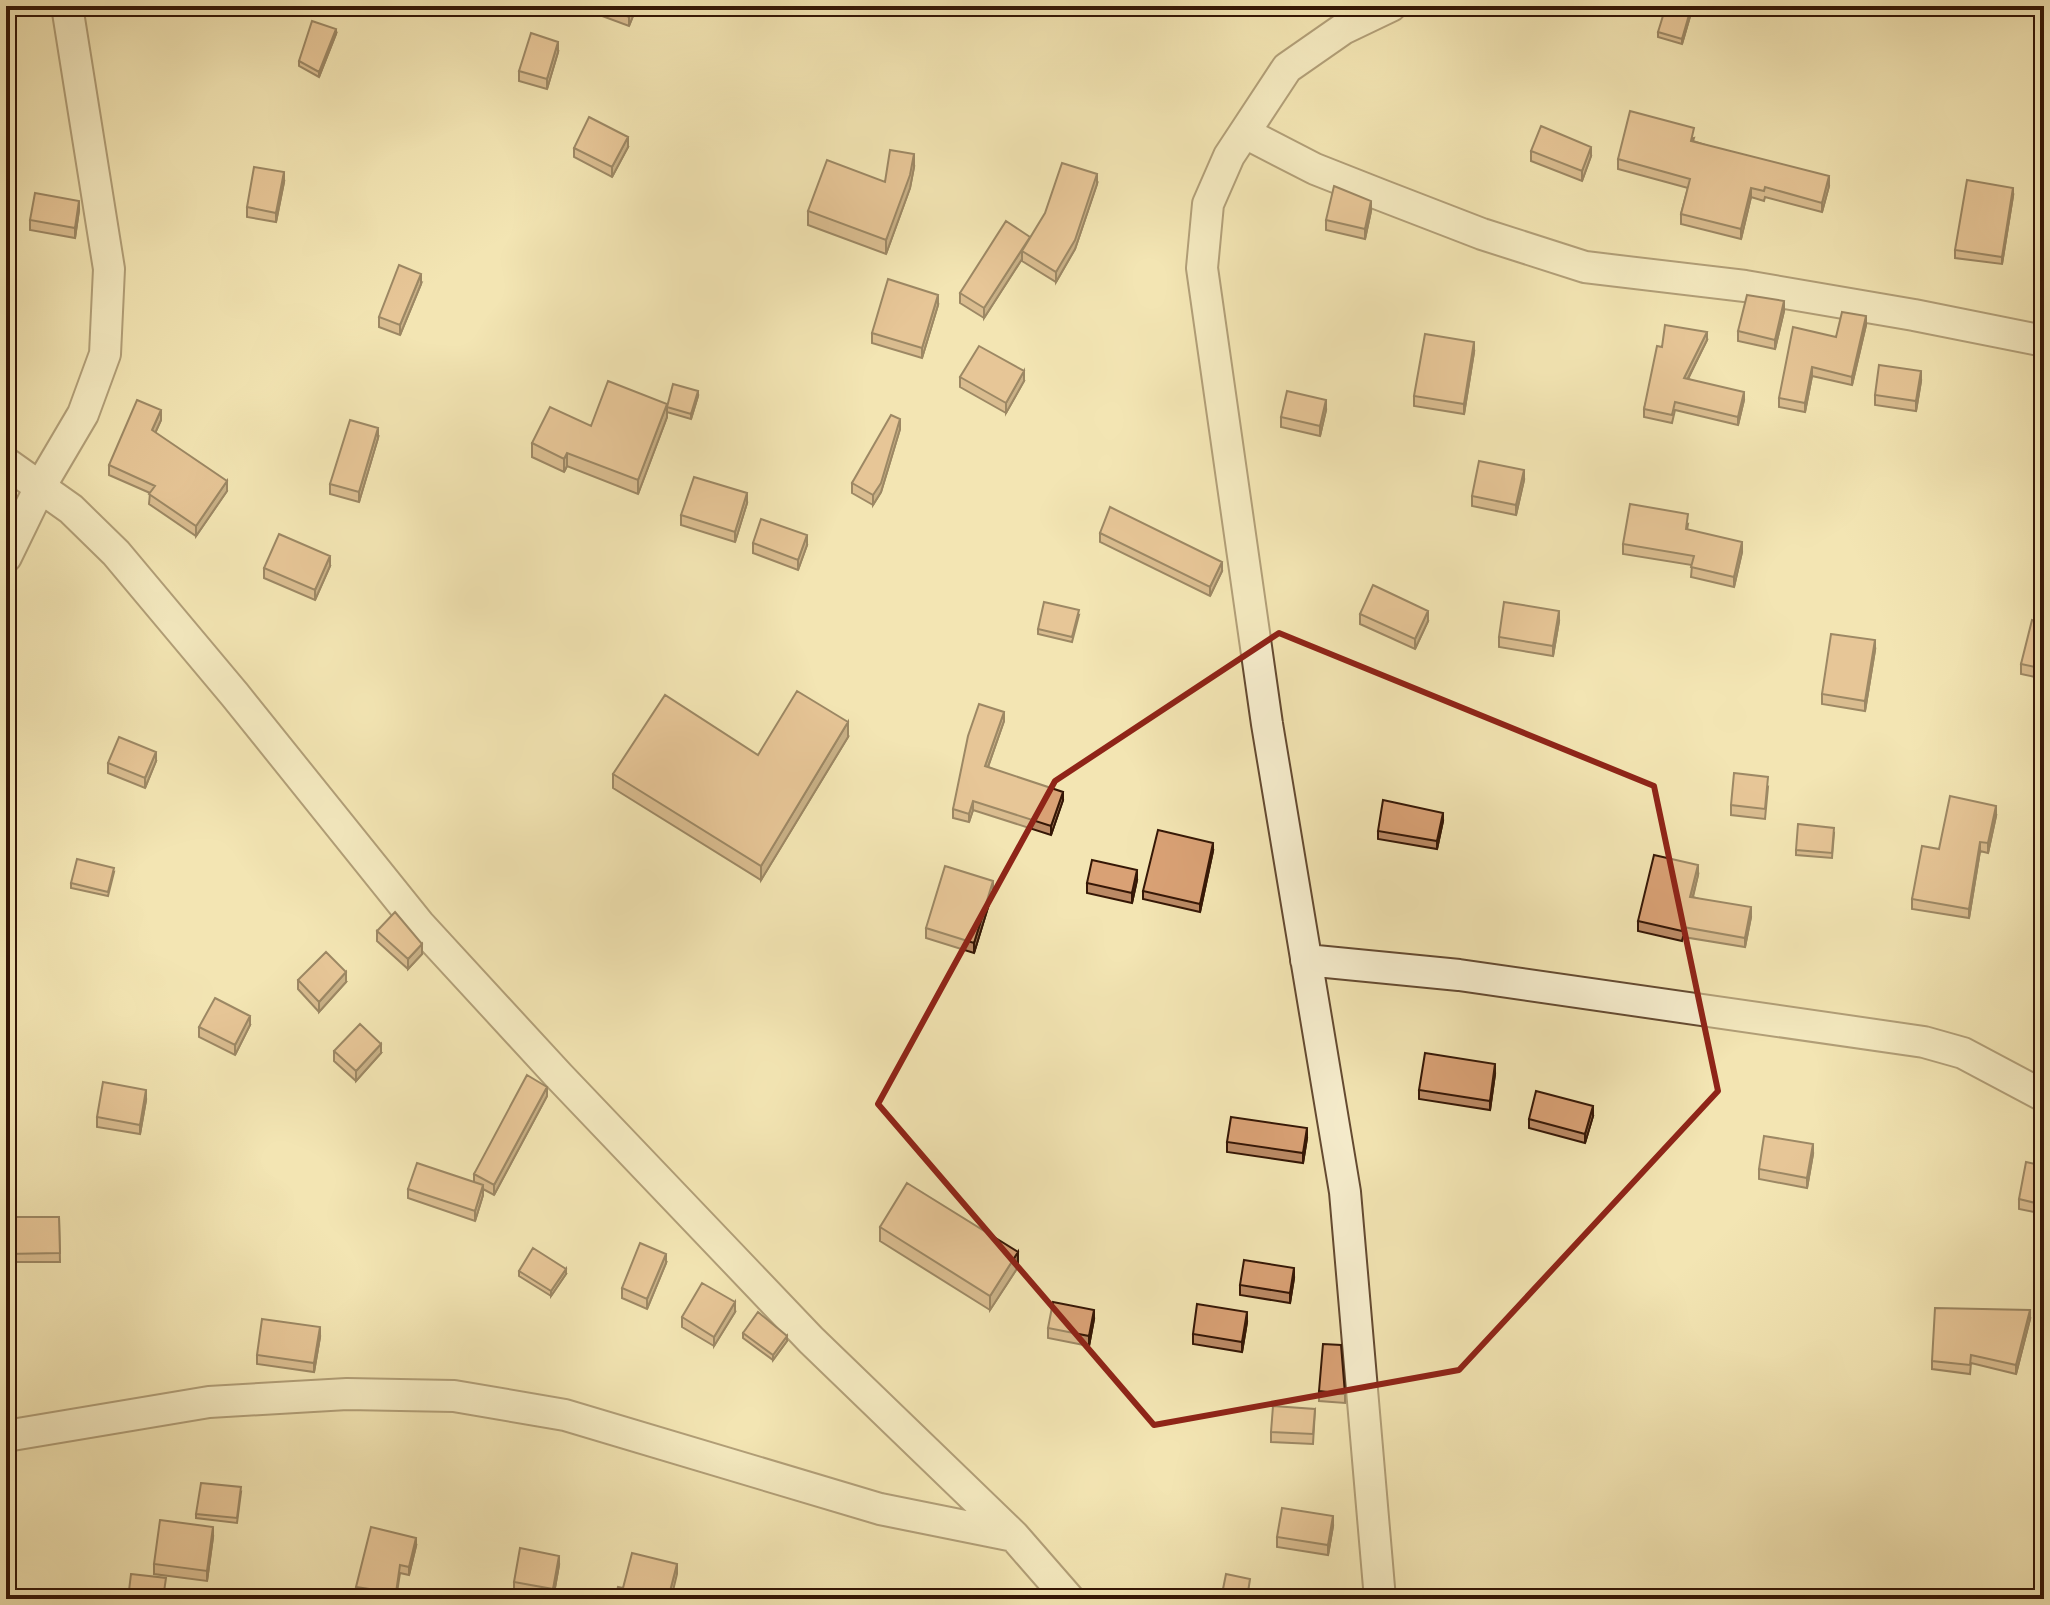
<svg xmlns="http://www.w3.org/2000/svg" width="2050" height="1605" font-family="'IM FELL Great Primer',serif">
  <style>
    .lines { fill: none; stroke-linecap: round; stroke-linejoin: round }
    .minor-casing { stroke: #644a31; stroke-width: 34 }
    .minor { stroke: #f7eece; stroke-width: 30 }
    .wall { fill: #bb8a65; stroke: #351706; stroke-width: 2 }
    .shaded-wall { fill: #987152; stroke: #351706; stroke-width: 2 }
    .building { fill: #d9a175; stroke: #351706; stroke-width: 2 }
    .marked { fill: none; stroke: #8f2418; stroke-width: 6; stroke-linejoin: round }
  </style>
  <rect width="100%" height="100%" fill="#f3e5b3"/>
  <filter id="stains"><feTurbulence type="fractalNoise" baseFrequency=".0025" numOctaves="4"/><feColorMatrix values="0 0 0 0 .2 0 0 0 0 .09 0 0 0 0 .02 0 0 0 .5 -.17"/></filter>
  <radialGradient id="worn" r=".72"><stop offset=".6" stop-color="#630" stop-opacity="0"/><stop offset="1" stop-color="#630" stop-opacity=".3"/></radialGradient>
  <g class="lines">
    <g class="minor-casing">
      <path id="minor" d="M1245,133L1315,169L1381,195L1482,234L1585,267L1745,286L1914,315L2044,341
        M6,463L71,509L116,553L235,695L419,924L559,1076L811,1340L1014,1536L1069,1599
        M6,557L40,487L83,414L105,354L109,269L67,6
        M1306,960L1459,975L1924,1042L1963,1053L2044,1096
        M6,1436L209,1402L347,1394L454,1396L565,1415L880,1509L1014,1536
        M1380,1599L1345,1192L1267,724L1202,268L1208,204L1229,156L1287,68L1343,29L1391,6"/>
    </g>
    <use href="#minor" class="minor"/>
  </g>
  <path class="wall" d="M586,6H637L629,26L586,10Z
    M1143,6H1184V14L1143,16Z
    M1691,13L1682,44L1658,37V32Z
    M336,34L319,77L299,66V61Z
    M558,52L547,89L519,81V71Z
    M1694,138L1693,141L1829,186L1822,212L1765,197L1764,201L1751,197L1741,239L1681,224V214L1688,188L1618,169V159Z
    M628,147L612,177L574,157V148Z
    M1531,151L1591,156L1582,181L1531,161Z
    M914,167L910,188L886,254L808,225V211L885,182Z
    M284,182L276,222L247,217V207Z
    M1097,184L1075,249L1056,282L1022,261V259L984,318L960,303V293Z
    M2013,196L2002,264L1955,258V250Z
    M79,210L75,238L30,230V220Z
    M1371,211L1365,239L1326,230V220Z
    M421,284L400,335L379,327V317Z
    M938,305L922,358L872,343V333Z
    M1784,311L1775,349L1738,341V331Z
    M1866,325L1852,385L1812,376L1805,412L1779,407V398L1836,337Z
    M1707,340L1688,379L1744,400L1738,425L1675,410L1672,423L1644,417V409L1662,347Z
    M1474,352L1464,414L1414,406V396Z
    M960,377L1024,381L1006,413L960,387Z
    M1921,381L1916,411L1875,405V395Z
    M698,396L691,419L667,412V417L638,494L567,466L564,472L532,457V443L667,404Z
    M1326,410L1320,436L1281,427V417Z
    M161,420L155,433L227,491L196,536L149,504L150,493L109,475V465Z
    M900,429L881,492L873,505L852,493V483Z
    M378,438L359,502L330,494V484Z
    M1524,480L1516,515L1472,506V496Z
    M747,503L735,542L681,525V515Z
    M1688,524L1687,530L1742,552L1734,587L1691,577L1692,565L1623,554V544Z
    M1100,533L1222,571L1210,596L1100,542Z
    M753,543L807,545L798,570L753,553Z
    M330,566L315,600L264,578V568Z
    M1360,614L1428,621L1415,649L1360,624Z
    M1079,615L1072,642L1038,634V629Z
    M1559,621L1553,656L1499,647V637Z
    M2044,623V679L2021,674V664Z
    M1875,650L1865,711L1822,704V694Z
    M1004,721L988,767L1063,800L1051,835L973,810L969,822L953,818V809Z
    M848,737L761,880L613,788V774L758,755Z
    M156,761L145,788L108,773V763Z
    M1768,787L1765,819L1731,815V805Z
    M1996,816L1988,853L1980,851L1969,918L1912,909V899L1939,849Z
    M1443,821L1437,849L1378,839V831Z
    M1834,833L1832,858L1796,855V850Z
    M1213,851L1200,912L1143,899V891Z
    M114,872L108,896L71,888V883Z
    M1698,875L1693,897L1751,917L1745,947L1683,937L1682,941L1638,931V921Z
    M1137,880L1132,903L1087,893V883Z
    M993,891L974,953L926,938V928Z
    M377,931L422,954L408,969L377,941Z
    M298,980L346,982L319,1012L298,989Z
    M250,1025L235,1055L199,1037V1027Z
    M334,1051L381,1053L356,1081L334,1061Z
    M1495,1074L1490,1110L1419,1099V1090Z
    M547,1096L494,1195L483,1189V1195L475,1221L408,1198V1189L474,1182V1174Z
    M146,1100L140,1134L97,1127V1117Z
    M1593,1116L1585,1143L1529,1128V1119Z
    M1307,1138L1303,1163L1227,1152V1142Z
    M1813,1154L1807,1188L1759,1179V1169Z
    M2044,1166V1214L2019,1209V1199Z
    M6,1217H59L60,1262H6Z
    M880,1227L1018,1267L990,1310L880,1241Z
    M666,1263L647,1309L622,1298V1288Z
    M519,1271L566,1274L551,1296L519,1276Z
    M1294,1278L1290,1303L1240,1295V1285Z
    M735,1312L714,1346L682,1327V1317Z
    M1094,1319L1089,1346L1048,1338V1328Z
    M2030,1319L2016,1374L1971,1363L1970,1374L1932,1369V1361Z
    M1247,1322L1242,1352L1193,1344V1334Z
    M743,1333L787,1341L773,1360L743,1338Z
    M320,1337L314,1372L257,1364V1355Z
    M1319,1391L1345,1394V1403L1319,1401Z
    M1315,1409L1313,1444L1271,1442V1432Z
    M241,1492L237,1523L196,1518V1514Z
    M1333,1526L1328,1555L1277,1547V1537Z
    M213,1537L207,1581L154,1574V1564Z
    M416,1546L409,1575L400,1573L396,1599H383L356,1595V1587Z
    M559,1565L553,1599L514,1592V1582Z"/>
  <path class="shaded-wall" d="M633,6H637L629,26V17Z
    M1691,8V13L1682,44V39Z
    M336,29V34L319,77V72Z
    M558,42V52L547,89V79Z
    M628,137V147L612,177V167Z
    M1591,147V156L1582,181V171Z
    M914,154V167L910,188L886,254V240Z
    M284,172V182L276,222V213Z
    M1097,174V184L1075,249L1056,282V272Z
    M1829,176V186L1822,212V203Z
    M1751,188V197L1741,239V229Z
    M2013,188V196L2002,264V257Z
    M79,201V210L75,238V228Z
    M1371,201V211L1365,239V229Z
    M1030,237L1022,251V259L984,318V308Z
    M421,274V284L400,335V325Z
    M938,295V305L922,358V348Z
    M1784,301V311L1775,349V340Z
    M1866,316V325L1852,385V377Z
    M1707,332V340L1684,386V378Z
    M1474,342V352L1464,414V404Z
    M1812,367V376L1805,412V403Z
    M1024,371V381L1006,413V403Z
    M1921,371V381L1916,411V401Z
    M698,391V396L691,419V414Z
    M1744,392V400L1738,425V417Z
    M1326,400V410L1320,436V426Z
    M667,404V417L638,494V480Z
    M161,410V420L152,440V430Z
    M900,419V429L881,492L873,505V495Z
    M378,428V438L359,502V492Z
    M567,453V466L564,472V459Z
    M1524,470V480L1516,515V505Z
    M227,481V491L196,536V526Z
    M747,493V503L735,542V532Z
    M807,535V545L798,570V560Z
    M1742,542V552L1734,587V577Z
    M330,556V566L315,600V590Z
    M1222,562V571L1210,596V587Z
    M1428,611V621L1415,649V639Z
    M1559,611V621L1553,656V646Z
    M1875,640V650L1865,711V701Z
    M1004,712V721L985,775V766Z
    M848,722V737L761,880V866Z
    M156,752V761L145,788V778Z
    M1063,792V800L1051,835V826Z
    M973,801V810L969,822V814Z
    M1996,806V816L1988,853V843Z
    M1443,813V821L1437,849V841Z
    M1980,842V851L1969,918V909Z
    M1213,843V851L1200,912V904Z
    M1698,865V875L1690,907V897Z
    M1137,870V880L1132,903V893Z
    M993,881V891L974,953V943Z
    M1751,907V917L1745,947V938Z
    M422,944V954L408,969V959Z
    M346,972V982L319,1012V1002Z
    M250,1016V1025L235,1055V1045Z
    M381,1044V1053L356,1081V1071Z
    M1495,1064V1074L1490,1110V1101Z
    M547,1087V1096L494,1195V1185Z
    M146,1090V1100L140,1134V1125Z
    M1593,1106V1116L1585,1143V1134Z
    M1307,1128V1138L1303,1163V1153Z
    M1813,1144V1154L1807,1188V1178Z
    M483,1185V1195L475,1221V1211Z
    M1018,1252V1267L990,1310V1296Z
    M666,1254V1263L647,1309V1299Z
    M1294,1268V1278L1290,1303V1293Z
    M566,1269V1274L551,1296V1291Z
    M735,1302V1312L714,1346V1337Z
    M1094,1310V1319L1089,1346V1336Z
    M2030,1310V1319L2016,1374V1365Z
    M1247,1312V1322L1242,1352V1342Z
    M320,1327V1337L314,1372V1363Z
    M787,1336V1341L773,1360V1355Z
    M1333,1516V1526L1328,1555V1545Z
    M213,1527V1537L207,1581V1571Z
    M416,1538V1546L409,1575V1567Z
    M559,1556V1565L553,1599V1589Z
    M677,1564V1574L671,1599H668Z"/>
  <path class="building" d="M601,6H633L629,17Z
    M1666,6H1683L1691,8L1682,39L1658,32Z
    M312,21L336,29L319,72L299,61Z
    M531,33L558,42L547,79L519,71Z
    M1630,111L1694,128L1691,141L1829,176L1822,203L1765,187L1764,191L1751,188L1741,229L1681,214L1690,179L1618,159Z
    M589,117L628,137L612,167L574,148Z
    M1541,126L1591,147L1582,171L1531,151Z
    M890,150L914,154L910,175L886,240L808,211L827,160L885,182Z
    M1062,163L1097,174L1075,240L1056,272L1022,251L1045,213Z
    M254,167L284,172L276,213L247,207Z
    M1967,180L2013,188L2002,257L1955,250Z
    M1334,186L1371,201L1365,229L1326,220Z
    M35,193L79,201L75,228L30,220Z
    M1006,221L1030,237L984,308L960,293Z
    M399,265L421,274L400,325L379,317Z
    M888,279L938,295L922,348L872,333Z
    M1747,295L1784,301L1775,340L1738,331Z
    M1842,312L1866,316L1852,377L1812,367L1805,403L1779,398L1793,327L1836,337Z
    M1665,325L1707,332L1684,378L1744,392L1738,417L1675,402L1672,415L1644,409L1657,346L1662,347Z
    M1425,334L1474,342L1464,404L1414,396Z
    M979,346L1024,371L1006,403L960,377Z
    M1879,365L1921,371L1916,401L1875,395Z
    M608,381L667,404L638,480L567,453L564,459L532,443L550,407L591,426Z
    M673,384L698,391L691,414L667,407Z
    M1287,391L1326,400L1320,426L1281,417Z
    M137,400L161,410L152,430L227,481L196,526L149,494L155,486L109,465Z
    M891,415L900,419L881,483L873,495L852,483Z
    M350,420L378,428L359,492L330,484Z
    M1479,461L1524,470L1516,505L1472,496Z
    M694,477L747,493L735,532L681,515Z
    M1630,504L1688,514L1686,529L1742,542L1734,577L1691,567L1694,556L1623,544Z
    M1110,507L1222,562L1210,587L1100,533Z
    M761,519L807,535L798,560L753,543Z
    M279,534L330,556L315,590L264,568Z
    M1373,585L1428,611L1415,639L1360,614Z
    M1044,602L1079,610L1072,637L1038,629Z
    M1504,602L1559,611L1553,646L1499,637Z
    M2032,620L2044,623V669L2021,664Z
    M1831,634L1875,640L1865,701L1822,694Z
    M797,691L848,722L761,866L613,774L665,695L758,755Z
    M979,704L1004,712L985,766L1063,792L1051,826L973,801L969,814L953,809L968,736Z
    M119,737L156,752L145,778L108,763Z
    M1734,773L1768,777L1765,809L1731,805Z
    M1950,796L1996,806L1988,843L1980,842L1969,909L1912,899L1922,846L1939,849Z
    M1383,800L1443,813L1437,841L1378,831Z
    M1798,824L1834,828L1832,853L1796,850Z
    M1158,830L1213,843L1200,904L1143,891Z
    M1654,855L1698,865L1690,897L1751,907L1745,938L1683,927L1682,931L1638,921Z
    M77,859L114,868L108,892L71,883Z
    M1092,860L1137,870L1132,893L1087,883Z
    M945,866L993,881L974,943L926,928Z
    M395,912L422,944L408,959L377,931Z
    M326,952L346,972L319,1002L298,980Z
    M215,998L250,1016L235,1045L199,1027Z
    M360,1024L381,1044L356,1071L334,1051Z
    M1425,1053L1495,1064L1490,1101L1419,1090Z
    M527,1075L547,1087L494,1185L474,1174Z
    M103,1082L146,1090L140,1125L97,1117Z
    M1536,1091L1593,1106L1585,1134L1529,1119Z
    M1231,1117L1307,1128L1303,1153L1227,1142Z
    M1764,1136L1813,1144L1807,1178L1759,1169Z
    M2026,1162L2044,1166V1205L2019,1199Z
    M417,1163L483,1185L475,1211L408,1189Z
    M907,1183L1018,1252L990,1296L880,1227Z
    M6,1217H59L60,1253L6,1254Z
    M640,1243L666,1254L647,1299L622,1288Z
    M533,1248L566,1269L551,1291L519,1271Z
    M1244,1260L1294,1268L1290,1293L1240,1285Z
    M702,1283L735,1302L714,1337L682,1317Z
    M1053,1302L1094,1310L1089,1336L1048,1328Z
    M1197,1304L1247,1312L1242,1342L1193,1334Z
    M1935,1308L2030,1310L2016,1365L1971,1355L1970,1365L1932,1361Z
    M758,1312L787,1336L773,1355L743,1333Z
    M262,1319L320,1327L314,1363L257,1355Z
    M1323,1344L1341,1345L1345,1394L1319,1391Z
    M1273,1406L1315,1409L1313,1434L1271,1432Z
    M201,1483L241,1487L237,1518L196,1514Z
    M1282,1508L1333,1516L1328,1545L1277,1537Z
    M160,1520L213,1527L207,1571L154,1564Z
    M371,1527L416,1538L409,1567L400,1565L396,1593L356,1587Z
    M520,1548L559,1556L553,1589L514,1582Z
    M632,1553L677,1564L668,1599H615L618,1587L623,1588Z
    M131,1574L166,1578L163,1599H128Z
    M1226,1574L1250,1579L1247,1599H1221Z
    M15,1593L40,1599H14Z"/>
  <path d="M0 0H2050V1605H0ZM1279,633L1654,786L1718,1091L1459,1370L1154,1425L878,1104L1055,781Z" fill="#f3e5b3" fill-opacity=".55" fill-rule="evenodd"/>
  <path class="marked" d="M1279,633L1654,786L1718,1091L1459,1370L1154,1425L878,1104L1055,781Z"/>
  <rect width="2050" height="1605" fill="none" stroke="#f3e5b3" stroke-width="32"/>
  <rect x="8" y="8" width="2034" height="1589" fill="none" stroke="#351706" stroke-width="4"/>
  <rect x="16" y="16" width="2018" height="1573" fill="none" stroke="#351706" stroke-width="2"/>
  <rect width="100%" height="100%" filter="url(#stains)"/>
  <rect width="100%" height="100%" fill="url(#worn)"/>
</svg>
